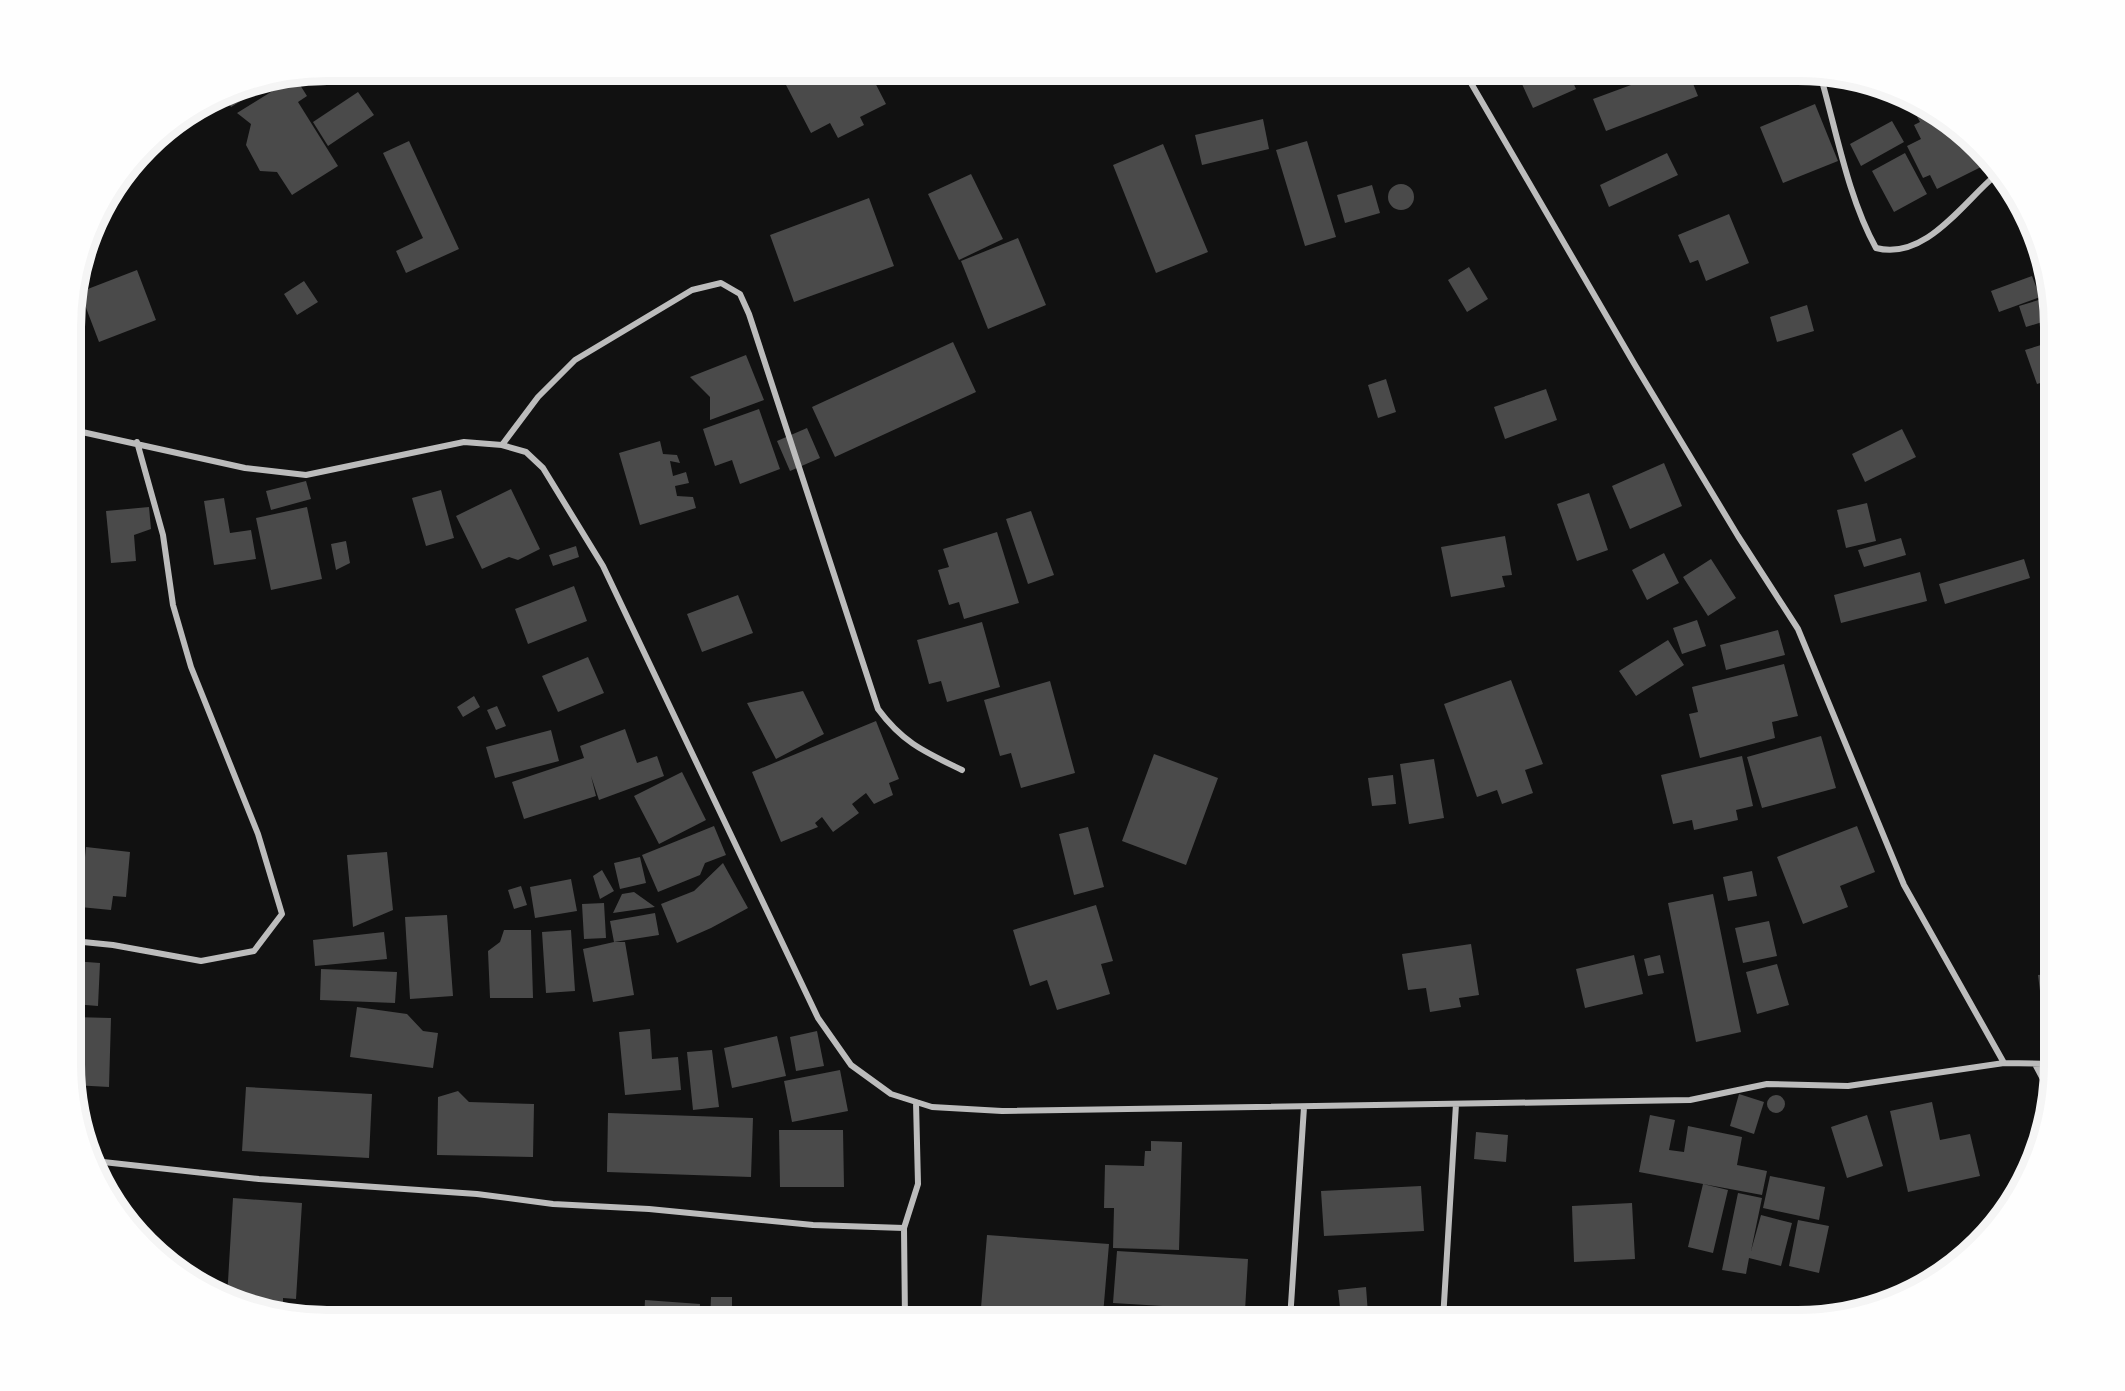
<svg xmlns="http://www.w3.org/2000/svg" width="2125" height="1391" font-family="Roboto,sans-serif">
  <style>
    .building { fill: #4a4a4a }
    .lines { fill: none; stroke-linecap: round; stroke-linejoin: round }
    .minor { stroke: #bcbcbc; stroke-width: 6 }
    .rim { fill: none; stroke: #f5f5f5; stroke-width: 8 }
  </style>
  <rect width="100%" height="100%" fill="#111"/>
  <path class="building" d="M814,71H869L886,104L860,117L864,125L838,138L830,123L811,133L786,85Z
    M1516,71H1568L1576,89L1533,108Z
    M1669,71H1688L1698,96L1606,131L1593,99Z
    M295,77L307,96L298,102L338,166L292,195L277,172L260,171L246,145L251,124L237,113Z
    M273,81L231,107L223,94L229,90Z
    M358,92L374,115L328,146L313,122Z
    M1815,104L1838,161L1783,183L1760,127Z
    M1920,104L1941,114L1987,164L1937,189L1930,175L1923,178L1907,146L1921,139L1914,125L1920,122L1912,107Z
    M1263,119L1269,149L1202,165L1195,135Z
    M1892,121L1904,142L1861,166L1850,144Z
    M409,141L459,249L406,273L396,251L423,238L383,153Z
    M1307,141L1336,237L1305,246L1276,150Z
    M1163,144L1208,252L1156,273L1113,165Z
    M1667,153L1678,175L1609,207L1600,185Z
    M1905,153L1927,194L1894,212L1872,171Z
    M971,174L1003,239L959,260L928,194Z
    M1388 197a13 13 0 1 1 26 0a13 13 0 1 1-26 0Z
    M1372,185L1380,213L1345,223L1337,195Z
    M869,198L894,266L794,302L770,235Z
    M1729,214L1749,263L1706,281L1698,260L1690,263L1678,235Z
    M1018,238L1046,305L988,329L961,261Z
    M1469,267L1488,299L1467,312L1448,280Z
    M137,270L156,320L99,342L80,292Z
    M2032,276L2040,297L1999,312L1991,291Z
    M304,281L318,302L297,315L284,294Z
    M2045,298L2052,319L2026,327L2019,306Z
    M1807,305L1814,331L1777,342L1770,317Z
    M2054,341V379L2037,384L2025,350Z
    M953,342L976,392L835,457L812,407Z
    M746,355L764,400L710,420V397L690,377Z
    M1386,379L1396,412L1378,418L1368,385Z
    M1546,389L1557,420L1505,439L1494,407Z
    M2054,391V421L2044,394Z
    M759,409L780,469L740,484L732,460L715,466L703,429Z
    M807,428L820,458L790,471L777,441Z
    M1902,429L1916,457L1865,482L1852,454Z
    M660,441L663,454L677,455L680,463L670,461L673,476L686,472L689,483L675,486L677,496L693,497L696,508L640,525L619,453Z
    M1664,463L1682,506L1630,529L1612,486Z
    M306,481L311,499L271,510L266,491Z
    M511,489L540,549L518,560L509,557L482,569L456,516Z
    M441,490L454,538L426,546L412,498Z
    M2054,492V523L2043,497Z
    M1589,493L1608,550L1577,561L1557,504Z
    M224,498L230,533L251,530L256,559L214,565L204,501Z
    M1867,503L1876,541L1846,548L1837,510Z
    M149,507L151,529L134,535L136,561L111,563L106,511Z
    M307,507L322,579L271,590L256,518Z
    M1031,511L1054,575L1028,584L1006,519Z
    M997,532L1019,603L964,619L959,602L949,605L938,570L949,567L943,549Z
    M1505,536L1512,575L1502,576L1505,587L1451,597L1441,547Z
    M1901,538L1906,555L1864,567L1858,550Z
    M346,541L350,563L336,570L331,544Z
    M576,546L579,557L553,566L549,555Z
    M1664,553L1679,583L1647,600L1632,570Z
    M1711,559L1736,598L1708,616L1683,577Z
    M2024,559L2030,578L1945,604L1939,584Z
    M1920,572L1927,601L1841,623L1834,595Z
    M574,586L587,621L528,644L515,609Z
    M738,595L753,633L702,652L687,614Z
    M1697,620L1706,646L1682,654L1673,628Z
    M982,622L1000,687L947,702L941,681L929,684L917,640Z
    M1778,630L1785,655L1726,670L1720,645Z
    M1668,640L1684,665L1636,696L1619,671Z
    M588,657L604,693L558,712L542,676Z
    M1784,664L1798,716L1772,722L1775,738L1700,758L1689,714L1698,712L1692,687Z
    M1511,680L1543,764L1525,770L1533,793L1502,804L1497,790L1477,797L1444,704Z
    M1050,681L1075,773L1021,788L1011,753L1000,756L984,700Z
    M803,691L824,734L776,759L747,703Z
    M474,696L480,707L463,717L457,707Z
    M497,706L506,726L496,730L487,710Z
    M876,721L899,779L889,783L893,795L874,804L866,793L852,804L859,813L833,832L822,817L815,823L818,827L781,842L752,772Z
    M625,729L637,763L657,756L664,776L599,800L591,776L596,796L524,819L512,782L584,758L580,746Z
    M551,730L559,761L495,778L486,747Z
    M1821,736L1836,788L1762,808L1747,757Z
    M1154,754L1218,778L1186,865L1122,841Z
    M1742,756L1753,806L1736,810L1738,820L1694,830L1692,820L1673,824L1661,775Z
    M1434,759L1444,818L1409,824L1400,764Z
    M682,772L706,820L659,844L634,796Z
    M1393,775L1396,804L1372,806L1368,778Z
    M714,826L726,855L705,863L700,875L658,892L642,855Z
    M1857,826L1875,872L1840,886L1848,907L1803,924L1777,857Z
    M1088,827L1104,887L1074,895L1059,834Z
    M86,847L130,852L126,897L113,896L111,910L80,907Z
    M387,852L393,910L353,927L347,855Z
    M640,857L646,883L620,889L614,863Z
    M723,863L748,908L711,928L677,943L661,904L694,891Z
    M602,870L614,891L600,899L593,876Z
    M1752,871L1757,896L1728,901L1723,877Z
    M571,879L577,911L535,918L530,887Z
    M521,886L527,905L514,909L508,890Z
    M634,892L655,907L613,913L622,894Z
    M1713,894L1741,1032L1696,1042L1668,903Z
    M604,903L606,938L584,939L582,904Z
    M1096,905L1113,961L1101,964L1110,994L1057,1010L1047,980L1030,986L1013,930Z
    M655,913L659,935L614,942L610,921Z
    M447,915L453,996L410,999L405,917Z
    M1769,921L1777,956L1743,963L1735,928Z
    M504,930H531L533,998H490L488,951L500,942Z
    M571,930L575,991L546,993L542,932Z
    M384,932L387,959L315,966L313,940Z
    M614,942H625L634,995L593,1002L583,949Z
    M1471,944L1479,995L1459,998L1461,1007L1430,1012L1426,988L1408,990L1402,954Z
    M1634,955L1643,994L1585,1008L1576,969Z
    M1660,955L1664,973L1648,976L1644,959Z
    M73,961L100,963L98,1006L73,1004Z
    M1777,964L1789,1005L1757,1014L1746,972Z
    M321,969L397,972L395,1003L320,1000Z
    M2054,973V1022L2044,1023L2038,975Z
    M357,1007L407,1014L423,1031L438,1033L433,1068L350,1057Z
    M73,1017L111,1018L109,1087L73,1085Z
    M650,1029L652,1059L678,1057L681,1090L625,1095L619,1032Z
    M817,1031L824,1066L796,1071L790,1037Z
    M777,1036L786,1076L732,1088L724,1048Z
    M712,1050L719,1107L693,1110L687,1052Z
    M840,1070L848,1111L792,1122L784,1081Z
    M246,1087L372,1094L369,1158L242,1151Z
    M458,1091L469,1102L534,1104L533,1157L437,1155L438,1097Z
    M1739,1094L1764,1102L1754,1134L1730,1126Z
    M1767 1104a9 9 0 1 1 18 0a9 9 0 1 1-18 0Z
    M1932,1102L1940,1140L1970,1134L1980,1176L1908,1192L1890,1111Z
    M608,1113L753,1118L751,1177L607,1172Z
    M1650,1115L1675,1120L1669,1150L1684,1152L1688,1126L1742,1137L1737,1165L1767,1171L1762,1195L1639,1172Z
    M1867,1115L1883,1166L1847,1178L1831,1127Z
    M779,1130H843L844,1187H780Z
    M1476,1132L1508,1135L1506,1162L1474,1159Z
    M1151,1141L1182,1142L1179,1250L1113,1248L1114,1208H1104L1105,1165L1144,1166L1145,1151H1151Z
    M1770,1176L1825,1187L1819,1220L1763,1208Z
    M1703,1184L1728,1190L1713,1253L1688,1247Z
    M1421,1186L1424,1231L1324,1236L1321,1191Z
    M1738,1193L1762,1198L1751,1251L1761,1215L1792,1223L1781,1266L1749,1258L1746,1274L1722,1270Z
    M233,1198L302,1203L296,1299L283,1298V1313L248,1308V1301L227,1298Z
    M1632,1203L1635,1259L1574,1262L1572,1206Z
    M1798,1220L1829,1226L1819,1273L1789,1266Z
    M987,1235L1109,1244L1103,1315L1083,1314V1320H980Z
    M1117,1251L1248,1259L1245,1311L1113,1303Z
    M1366,1287L1368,1314L1341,1316L1338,1290Z
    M711,1297H732V1320H710Z
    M645,1300L700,1304L699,1320H644Z"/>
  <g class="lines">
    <path class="minor" d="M1464,71L1635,365L1738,536L1798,629L1904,885L2004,1063
      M1820,74C1836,129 1848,198 1876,248C1926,261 1963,202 1997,174
      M73,430L245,468L306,475L464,442L502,445L526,452L543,468L603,566L818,1018L851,1065L891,1094L932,1107L1002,1111L1690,1100L1767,1084L1848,1086L2004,1063L2054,1064
      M502,445L538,397L575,360L692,290L721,283L740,294L749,314L878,709C903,743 925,752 962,770
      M73,941L113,945L201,961L254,951L282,914L258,834L191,667L173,605L163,535L137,442
      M2035,1064L2051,1094
      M94,1161L259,1179L477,1194L553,1204L649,1209L813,1225L904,1228L918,1184L916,1102
      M904,1228L905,1320
      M1290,1320L1304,1107
      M1443,1320L1456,1104"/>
  </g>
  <path d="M0 0H2125V1391H0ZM327 81H1798A246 246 0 0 1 2044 327V1064A246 246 0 0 1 1798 1310H327A246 246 0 0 1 81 1064V327A246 246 0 0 1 327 81Z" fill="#fefefe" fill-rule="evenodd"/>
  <path class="rim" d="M327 81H1798A246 246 0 0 1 2044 327V1064A246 246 0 0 1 1798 1310H327A246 246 0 0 1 81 1064V327A246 246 0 0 1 327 81Z"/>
</svg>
